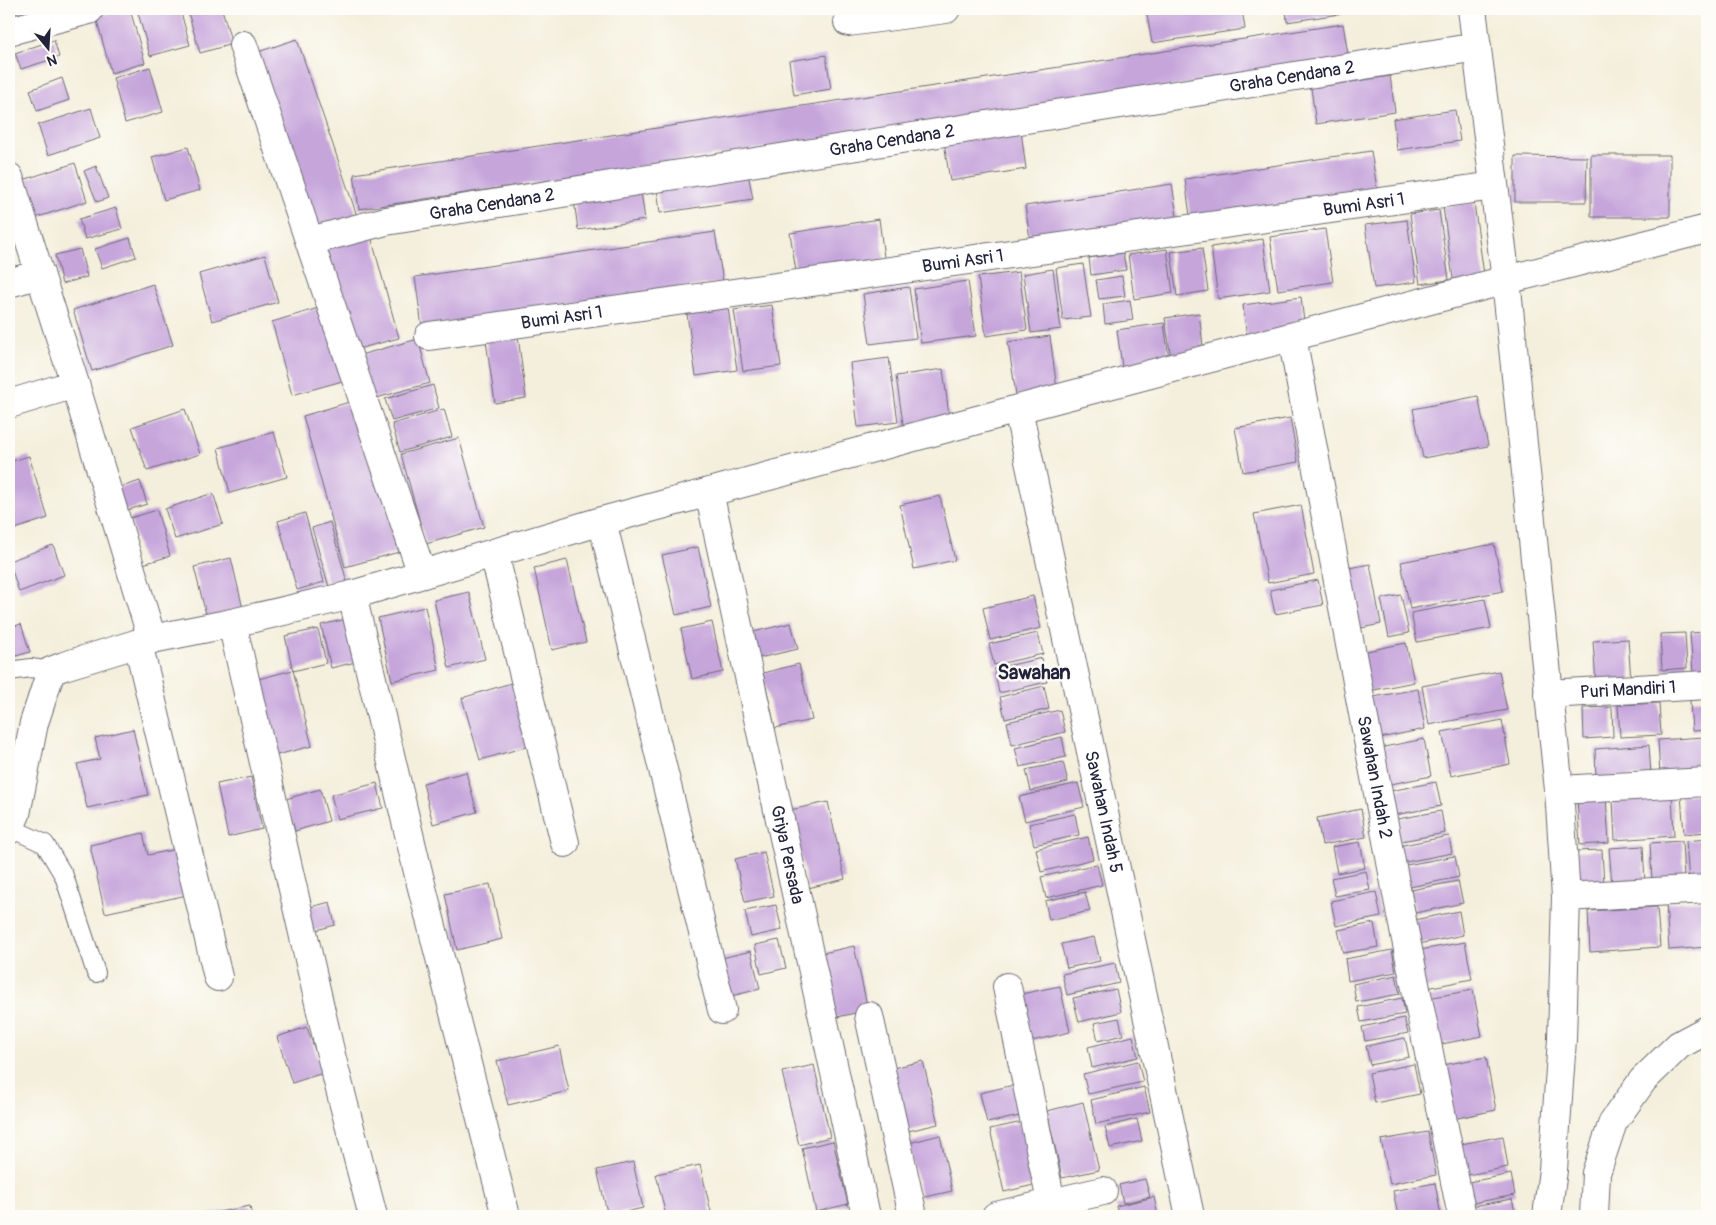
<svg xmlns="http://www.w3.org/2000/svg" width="1716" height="1225" font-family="Pangolin,sans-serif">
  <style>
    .building { fill: #c6a5db }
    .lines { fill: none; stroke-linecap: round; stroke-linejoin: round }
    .service-casing { stroke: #6c6a73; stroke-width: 20 }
    .minor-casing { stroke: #6c6a73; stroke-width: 30 }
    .path { stroke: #6c6a73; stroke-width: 3; stroke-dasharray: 1 4; stroke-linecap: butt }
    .service { stroke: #fff; stroke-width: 18 }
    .minor { stroke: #fff; stroke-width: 28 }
    .labels { text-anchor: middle; stroke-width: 5; stroke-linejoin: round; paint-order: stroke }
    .street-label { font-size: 18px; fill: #22223b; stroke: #fdfcf7 }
    .quarter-label { font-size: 20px; font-weight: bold; fill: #22223b; stroke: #fdfcf7 }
  </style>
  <rect width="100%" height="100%" fill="#fdfcf7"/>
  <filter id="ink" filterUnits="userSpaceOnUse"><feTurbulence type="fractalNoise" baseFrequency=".02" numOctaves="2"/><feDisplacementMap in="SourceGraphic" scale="10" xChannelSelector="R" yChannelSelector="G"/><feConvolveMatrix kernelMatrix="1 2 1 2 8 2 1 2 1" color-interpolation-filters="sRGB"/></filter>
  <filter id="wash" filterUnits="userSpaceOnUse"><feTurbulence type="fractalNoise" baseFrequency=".0096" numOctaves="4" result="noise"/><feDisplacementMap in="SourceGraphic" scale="20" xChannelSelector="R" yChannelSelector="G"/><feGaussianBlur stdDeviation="1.12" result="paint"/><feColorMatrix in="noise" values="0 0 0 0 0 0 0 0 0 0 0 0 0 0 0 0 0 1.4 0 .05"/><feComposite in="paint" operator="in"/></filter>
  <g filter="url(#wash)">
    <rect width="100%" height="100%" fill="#f4efdc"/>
    <g id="blocks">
      <path class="building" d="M9,9H48L9,22Z
        M125,9H130L145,63L111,73L96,17Z
        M137,9H180L190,45L150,56Z
        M187,9H222L232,44L200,53Z
        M1146,9H1242L1245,29L1152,43Z
        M1286,9H1365L1366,10L1287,22Z
        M1343,24L1349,60L359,209L354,174Z
        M297,39L357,216L314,230L255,53Z
        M54,40L59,57L21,69L15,53Z
        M826,55L831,89L794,95L789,61Z
        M150,67L163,112L125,123L113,78Z
        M1390,76L1395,112L1316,124L1311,88Z
        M62,78L69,100L37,111L30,90Z
        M91,108L100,138L48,155L38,125Z
        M1455,110L1460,141L1397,150L1393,119Z
        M1021,131L1026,169L950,181L944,142Z
        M188,147L200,190L164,200L152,157Z
        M1371,151L1378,195L1191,223L1185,179Z
        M1591,155H1670V217H1591Z
        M1515,156L1587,157L1586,202H1515Z
        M75,163L87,201L35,218L23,180Z
        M96,166L108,198L97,202L84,171Z
        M748,173L753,199L660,213L657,187Z
        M1172,184L1178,223L1031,245L1025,206Z
        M641,191L645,220L578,230L574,200Z
        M1474,203L1485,282L1454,286L1443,207Z
        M116,208L122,229L85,239L79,219Z
        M1439,210L1449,280L1420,284L1410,214Z
        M879,219L885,265L797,278L790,233Z
        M1407,220L1416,282L1374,288L1365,225Z
        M1325,229L1333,282L1278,290L1270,237Z
        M715,232L723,282L422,327L415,277Z
        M370,233L399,338L350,351L321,247Z
        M130,238L136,257L102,268L95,249Z
        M1263,239L1270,291L1218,299L1211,247Z
        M1202,248L1208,291L1177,296L1171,252Z
        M80,249L87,277L62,284L55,255Z
        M1167,249L1173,293L1134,299L1128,255Z
        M1123,253L1126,270L1091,275L1089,258Z
        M265,255L278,302L212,321L199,274Z
        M1083,264L1091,317L1063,320L1056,268Z
        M1053,269L1061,329L1031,333L1023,274Z
        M1019,272L1027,330L986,336L978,277Z
        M1122,276L1125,296L1099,299L1096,280Z
        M968,281L976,336L921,343L914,289Z
        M153,284L173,345L92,371L73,310Z
        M909,287L916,338L870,344L863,294Z
        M1301,297L1305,330L1247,338L1243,305Z
        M1130,300L1133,320L1105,324L1103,304Z
        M772,305L781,366L743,371L734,310Z
        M325,306L346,380L292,395L272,322Z
        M728,308L737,370L696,376L687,314Z
        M1199,313L1204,354L1171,359L1165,318Z
        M1164,323L1170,367L1123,374L1117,330Z
        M518,336L526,398L495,403L486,341Z
        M1050,336L1057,390L1016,395L1008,342Z
        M418,339L430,383L373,399L360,355Z
        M889,358L898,422L858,427L850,363Z
        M943,369L950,423L904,430L896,376Z
        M433,385L439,408L392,421L385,399Z
        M1478,396L1488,446L1423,458L1413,409Z
        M356,400L399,552L345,567L303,416Z
        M185,409L200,454L147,471L132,427Z
        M444,409L452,437L400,452L392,424Z
        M1290,418L1298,462L1243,472L1235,428Z
        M274,432L287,477L230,493L218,448Z
        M459,438L484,527L426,544L401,454Z
        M29,456L48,518L9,531V462Z
        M140,481L147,504L122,512L115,489Z
        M213,493L223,524L175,539L165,509Z
        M940,496L955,560L914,569L900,505Z
        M1301,505L1314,574L1268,583L1254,514Z
        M157,510L170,556L143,564L130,518Z
        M305,513L324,582L297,590L278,521Z
        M330,522L347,582L329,587L312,528Z
        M1494,544L1503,591L1410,609L1401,562Z
        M53,545L64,575L19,592L9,561Z
        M698,547L711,607L676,615L662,555Z
        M231,558L243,609L207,618L194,567Z
        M567,560L586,642L552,650L534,568Z
        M1370,564L1381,624L1356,629L1344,569Z
        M1318,580L1323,605L1275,614L1270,590Z
        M469,592L485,659L449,668L434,600Z
        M1401,595L1409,633L1389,637L1381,599Z
        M1033,596L1041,628L990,640L983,608Z
        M1485,599L1491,628L1417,642L1411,613Z
        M425,607L439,670L392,681L378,618Z
        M351,618L360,661L331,668L321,625Z
        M712,622L723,672L692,679L681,629Z
        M791,623L798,649L759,658L753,632Z
        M21,624L30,652L9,658V628Z
        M318,629L326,663L293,671L285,636Z
        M1707,632V671L1693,672L1690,633Z
        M1038,633L1043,654L994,665L989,644Z
        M1685,633L1687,668L1662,670L1660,634Z
        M1628,639L1631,681L1596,684L1593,641Z
        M1406,643L1414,682L1364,692L1357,653Z
        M1042,658L1047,682L999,693L994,669Z
        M799,664L812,720L775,728L763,673Z
        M293,670L312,746L273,756L254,680Z
        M1499,671L1507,710L1429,725L1422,686Z
        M511,683L529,746L480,760L462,698Z
        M1044,686L1049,709L1005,719L1000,697Z
        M1418,689L1425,729L1375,739L1368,698Z
        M1707,699V730L1692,731L1690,700Z
        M1659,703L1661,735L1620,737L1618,705Z
        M1612,707L1613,737L1584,739L1583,708Z
        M1060,710L1065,732L1012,745L1007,722Z
        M1502,720L1510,764L1451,776L1442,732Z
        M133,729L148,795L87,808L77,764L100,759L95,738Z
        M1062,737L1066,757L1020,767L1015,748Z
        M1704,737L1706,774L1660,777L1658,740Z
        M1424,739L1431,776L1381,786L1374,749Z
        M1649,745L1651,775L1596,779L1595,749Z
        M1063,762L1068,782L1031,791L1026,770Z
        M466,772L477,812L433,824L423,783Z
        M251,777L262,829L228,837L217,784Z
        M1436,782L1441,806L1390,816L1385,792Z
        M377,783L383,808L337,819L331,795Z
        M1078,783L1084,807L1025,821L1019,797Z
        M320,789L329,821L295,831L286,799Z
        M1707,794V832L1684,834L1681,795Z
        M1672,796L1674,836L1615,840L1613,800Z
        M1606,797L1609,843L1580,845L1577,799Z
        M828,802L845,879L808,888L790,810Z
        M1361,809L1366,837L1322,845L1317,818Z
        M1441,811L1445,833L1396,842L1392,820Z
        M1075,814L1079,835L1034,845L1029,824Z
        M143,833L148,855L177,849L187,895L105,913L90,845Z
        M1449,836L1452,853L1401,863L1398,846Z
        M1088,837L1093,859L1041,872L1036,849Z
        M1707,839V881L1689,882L1686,841Z
        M1682,841L1684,879L1652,881L1650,843Z
        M1360,842L1365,868L1337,873L1332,847Z
        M1643,846L1645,883L1612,885L1609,848Z
        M1602,850L1604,885L1579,886L1576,851Z
        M764,852L774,896L745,902L735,859Z
        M1455,856L1459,877L1405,888L1401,866Z
        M1097,864L1102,885L1046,898L1041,877Z
        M1366,871L1370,890L1335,896L1331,878Z
        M1458,881L1463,903L1415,913L1411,890Z
        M490,884L502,939L457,950L445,894Z
        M1085,892L1090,911L1049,920L1045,901Z
        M1376,892L1381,917L1336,926L1331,901Z
        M1707,900V947L1669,950L1666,903Z
        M330,902L335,925L313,931L307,908Z
        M776,905L782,930L751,937L745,911Z
        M1657,907L1660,947L1590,952L1588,911Z
        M1459,911L1463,935L1414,945L1409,921Z
        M1374,923L1378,947L1343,953L1338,930Z
        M1094,937L1100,961L1067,968L1061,944Z
        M779,940L786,968L761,974L755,945Z
        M1465,942L1472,979L1422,989L1415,951Z
        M854,946L868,1010L829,1019L814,955Z
        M1392,950L1396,972L1348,981L1345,959Z
        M751,951L760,989L731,996L722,958Z
        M1115,963L1119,983L1067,995L1062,974Z
        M1396,975L1400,994L1356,1002L1353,984Z
        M1060,986L1070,1032L1032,1041L1021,994Z
        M1116,989L1121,1012L1079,1022L1073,998Z
        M1473,990L1482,1036L1437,1045L1428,998Z
        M1402,998L1405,1014L1361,1022L1358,1007Z
        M1119,1018L1123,1035L1098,1041L1094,1023Z
        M1404,1018L1408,1033L1365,1041L1362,1027Z
        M307,1027L323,1073L292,1083L277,1037Z
        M1133,1036L1138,1057L1092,1068L1088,1047Z
        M1405,1038L1409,1057L1370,1065L1366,1046Z
        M559,1046L569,1091L508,1105L497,1061Z
        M1486,1057L1496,1110L1453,1119L1443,1065Z
        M923,1061L938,1124L908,1131L893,1068Z
        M1138,1061L1143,1082L1088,1094L1083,1074Z
        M1414,1064L1420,1094L1375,1103L1369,1073Z
        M814,1065L830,1137L799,1145L782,1072Z
        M1022,1083L1029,1114L987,1123L980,1093Z
        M1144,1087L1150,1112L1096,1124L1091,1100Z
        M1083,1102L1099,1170L1062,1178L1047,1111Z
        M1137,1119L1142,1141L1110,1148L1105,1127Z
        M1027,1121L1042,1183L1004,1192L990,1129Z
        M1428,1132L1436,1175L1390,1184L1381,1140Z
        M940,1135L952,1191L921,1198L909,1143Z
        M1503,1136L1508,1167L1463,1176L1456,1145Z
        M833,1141L848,1204L816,1212L802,1148Z
        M633,1162L643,1208L608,1216L597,1170Z
        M700,1165L712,1216H666L656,1174Z
        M1511,1174L1515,1195L1473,1203L1469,1182Z
        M1145,1179L1150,1197L1123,1203L1119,1185Z
        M1435,1183L1441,1216H1398L1393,1191Z
        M1154,1197L1158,1216H1119L1116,1206Z
        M1512,1199L1516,1216H1470L1468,1207Z
        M250,1206L252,1216H203V1215Z"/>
    </g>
  </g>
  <g filter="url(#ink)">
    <use href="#blocks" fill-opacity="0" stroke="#6c6a73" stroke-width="1"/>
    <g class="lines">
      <g class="service-casing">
        <path id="service" d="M9,671L31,668L51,671
          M11,828L45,844L64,876L96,973"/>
      </g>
      <g class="minor-casing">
        <g id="minor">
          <path d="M1472,9L1506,280L1559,790L1566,897L1562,1039L1553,1170L1547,1216"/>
          <path d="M848,22L946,9"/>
          <path d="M9,31L89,10"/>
          <path d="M243,45L422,574"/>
          <path d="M9,177L75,384L152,639"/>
          <path id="s1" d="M310,241L386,221L1477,47"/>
          <path d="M9,283L40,274"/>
          <path id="s2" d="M429,336L1494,186"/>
          <path id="s3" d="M1292,337L1401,915L1462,1216"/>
          <path d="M9,404L75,384"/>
          <path id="s4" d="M1018,409L1190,1216"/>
          <path id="s5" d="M709,492L866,1216"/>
          <path d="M602,521L722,1010"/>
          <path d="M494,553L565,843"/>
          <path d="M352,595L419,876L506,1216"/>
          <path d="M232,623L331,1055L373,1216"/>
          <path d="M138,643L218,977"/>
          <path id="s6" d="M1548,694L1707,685"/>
          <path d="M1559,790L1707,782"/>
          <path d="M9,830L16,814L34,723L51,671L64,666L152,639L232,623L352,595L602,521L1018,409L1506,280L1707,229"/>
          <path d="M1566,897L1707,889"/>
          <path d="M1007,987L1051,1202"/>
          <path d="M869,1016L913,1216"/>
          <path d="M996,1216L1103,1191"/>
          <path d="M1594,1216L1596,1173L1613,1122L1643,1080L1679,1045L1707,1030"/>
        </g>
      </g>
      <path class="path" d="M9,1204L13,1216"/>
      <use href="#service" class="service"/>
      <use href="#minor" class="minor"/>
    </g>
  </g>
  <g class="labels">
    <g class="street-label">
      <text dy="6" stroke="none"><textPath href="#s1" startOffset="996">Graha Cendana 2</textPath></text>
      <text dy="6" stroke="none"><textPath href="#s1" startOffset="591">Graha Cendana 2</textPath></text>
      <text dy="6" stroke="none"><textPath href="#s1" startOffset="186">Graha Cendana 2</textPath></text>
      <text dy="6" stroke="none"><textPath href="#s2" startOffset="944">Bumi Asri 1</textPath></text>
      <text dy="6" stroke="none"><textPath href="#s2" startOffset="539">Bumi Asri 1</textPath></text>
      <text dy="6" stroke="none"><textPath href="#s2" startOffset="134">Bumi Asri 1</textPath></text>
      <text dy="6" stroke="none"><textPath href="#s6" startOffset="80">Puri Mandiri 1</textPath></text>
      <text dy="6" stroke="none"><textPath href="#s3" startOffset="448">Sawahan Indah 2</textPath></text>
      <text dy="6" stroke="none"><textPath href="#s4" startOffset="412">Sawahan Indah 5</textPath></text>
      <text dy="6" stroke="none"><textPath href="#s5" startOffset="371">Griya Persada</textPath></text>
    </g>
    <g class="quarter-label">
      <text x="1034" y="679">Sawahan</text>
    </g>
  </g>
  <rect width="1716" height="1225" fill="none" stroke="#fdfcf7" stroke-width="30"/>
  <g transform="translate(48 48) rotate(162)" stroke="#fdfcf7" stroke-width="4" paint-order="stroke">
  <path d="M0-4L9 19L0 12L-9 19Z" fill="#22223b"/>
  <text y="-8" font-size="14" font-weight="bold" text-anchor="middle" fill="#22223b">N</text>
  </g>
</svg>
